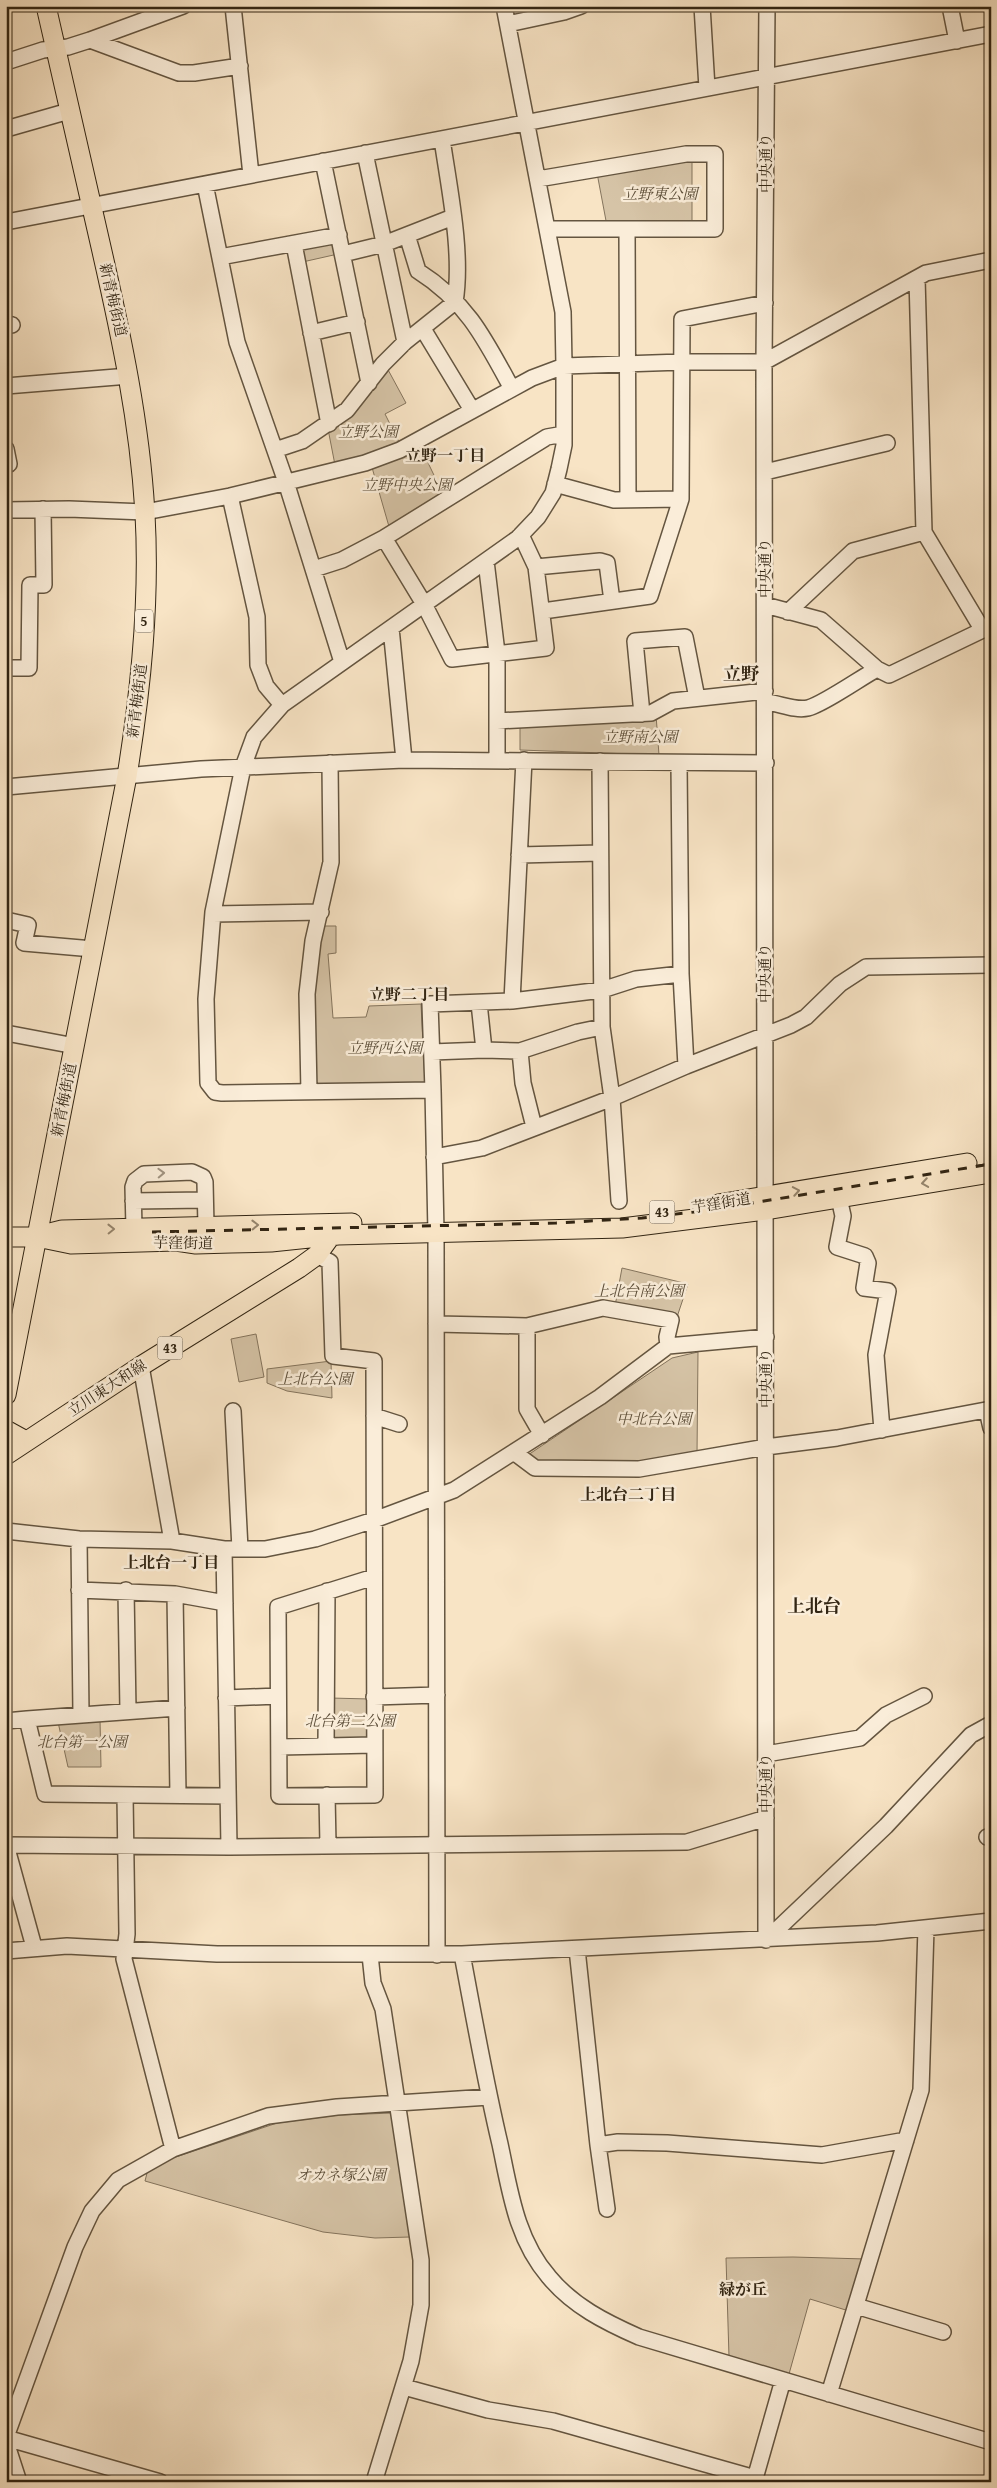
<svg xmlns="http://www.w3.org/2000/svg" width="997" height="2488" font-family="'Gentium Book Plus','Noto Serif JP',serif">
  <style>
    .green { fill: #d6c4a7; stroke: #84745d }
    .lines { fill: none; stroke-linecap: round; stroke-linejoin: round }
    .minor-casing { stroke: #645540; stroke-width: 18 }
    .major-casing { stroke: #322513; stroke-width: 21 }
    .minor { stroke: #faedd9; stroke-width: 15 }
    .major { stroke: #f8e4c5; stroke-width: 19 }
    .rail { stroke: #322513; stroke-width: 3; stroke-dasharray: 9 9; stroke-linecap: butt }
    .oneway { stroke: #a09380 }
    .oneway2 { stroke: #95846c }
    .labels { text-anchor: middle; stroke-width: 5; stroke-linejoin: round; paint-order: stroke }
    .shield { fill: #faedd9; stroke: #6e614e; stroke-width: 1 }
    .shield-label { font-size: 14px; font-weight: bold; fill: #322513 }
    .street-label { font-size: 15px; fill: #322513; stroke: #faedd9 }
    .park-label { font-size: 15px; font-style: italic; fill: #5b4d38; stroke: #faedd9 }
    .neighbourhood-label { font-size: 16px; font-weight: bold; fill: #322513; stroke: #faedd9 }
    .quarter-label { font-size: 18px; font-weight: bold; fill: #322513; stroke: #faedd9 }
  </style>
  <rect width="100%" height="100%" fill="#f8e4c5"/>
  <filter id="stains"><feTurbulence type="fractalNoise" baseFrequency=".004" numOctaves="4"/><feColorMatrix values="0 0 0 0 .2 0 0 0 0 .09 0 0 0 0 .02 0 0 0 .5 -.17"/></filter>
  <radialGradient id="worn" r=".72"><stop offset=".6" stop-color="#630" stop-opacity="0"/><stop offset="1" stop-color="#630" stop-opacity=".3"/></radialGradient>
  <path class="green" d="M692,158V225L607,226L597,173Z
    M335,237L338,254L298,263L295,245Z
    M386,366L406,403L385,414L401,446L335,465L328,429Z
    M419,444L444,496L390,530L371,464Z
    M656,715L659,755L520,750V725Z
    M322,926H336V953L328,954L333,1018L366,1017L369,1006L421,1004L425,1084L315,1086L312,971Z
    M622,1268L688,1284L677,1317L615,1306Z
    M256,1334L264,1377L239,1382L231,1339Z
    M698,1352L697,1454L639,1463H533L528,1455L672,1358Z
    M331,1361L332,1398L287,1391L267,1383V1369Z
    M330,1698L370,1699L369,1742H330Z
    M100,1719L101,1767H68L58,1722Z
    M393,2113L410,2237L375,2238L323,2232L145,2181L148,2169L164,2161L277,2123L339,2115Z
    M793,2257L866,2259L849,2311L810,2299L789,2374L729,2357L726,2258Z"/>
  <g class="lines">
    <g class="minor-casing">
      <path id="minor" d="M233,6L251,175
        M504,6L563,312L564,366V445L559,469L553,493L538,517L518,538L282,705L254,737L243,767L213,912L206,999L208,1083L215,1092L222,1093L433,1090L430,1004L512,1001L602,990L636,979L681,974
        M702,6L707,88
        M950,6L957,41
        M508,24L564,12L581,6
        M90,40L179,73H194L240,66
        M6,62L43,50L68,47L90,40L183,6
        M6,129L69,111
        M365,153L405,342
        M323,161L369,383
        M538,179L686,154H715V229H627
        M205,184L237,342L286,482L342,662
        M6,222L991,34
        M547,229H627L628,499
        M407,235L418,271C467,302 485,339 512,389
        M294,244L329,424
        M343,254L384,244L453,217
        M220,257L339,235
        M6,324L12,325
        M423,329L472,410
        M311,333L357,322
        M6,386L129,376
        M6,449L9,464
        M275,450L302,441L347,410L383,364L405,342L455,302C463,253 449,188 442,139
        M765,472L887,443
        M555,484L614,500L681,499
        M230,496L257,617L258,665L266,686L282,705
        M6,510L69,509L145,512L230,496L365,463L400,450L532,378L564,366L682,362H764L926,273L991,260
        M924,532L982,629
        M384,538L424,604L452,659L546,648L536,567L521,535
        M486,561L497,653V760
        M536,567L600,561L607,563L612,601
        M314,569L342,560L384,538L547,437L564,434
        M765,605L821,620L877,669L889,675L991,626
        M543,611L650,596L681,499L682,319L765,303
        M788,612L853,551L924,532L917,278
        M391,628L404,760
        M6,668H29L30,585H44L43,509
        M765,702C779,703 794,711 808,708C822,705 862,677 877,669
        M642,714L635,641L685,637L697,698
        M497,721L651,713L673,701L765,691
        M600,761L602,1027
        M6,787L201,769L404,760L766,763
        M519,855L600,853
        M213,914L321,912
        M6,920L28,925L24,943L93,949
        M512,1001L524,760
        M479,1003L484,1050L520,1051
        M6,1033L75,1046
        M432,1052L484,1050
        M686,1066L791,1025L806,1017L840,984L866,967L991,965
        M433,1090L436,1233L437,1955
        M309,1092L307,994L313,941L331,862L330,763
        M534,1127L523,1083L520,1051L578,1032L602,1027L612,1098L686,1066L681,974L679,764
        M434,1157L482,1148L612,1098L619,1201
        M839,1198L843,1216L837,1247L865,1256L868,1263L864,1288L888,1291L876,1355L882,1430
        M133,1201L205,1200
        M140,1236L134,1228L133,1187L135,1181L144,1174L192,1172L203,1177L205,1182L206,1226
        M317,1255L330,1262L333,1356L374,1361L375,1795L279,1796L278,1607L374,1577
        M436,1324L527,1326L603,1308L671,1320L667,1337L668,1346
        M527,1326V1409L542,1435
        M141,1366L172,1541
        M987,1410L991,1428
        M233,1411L240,1549
        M374,1416L399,1424
        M515,1453L535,1468L639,1469L766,1447L837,1438L991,1409
        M6,1531L79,1539L172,1541L224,1549H265L315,1539L374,1520L454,1490L600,1397L668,1346L766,1337
        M79,1539L81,1715
        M224,1549L229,1847
        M79,1590L175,1594L225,1603
        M126,1590L128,1711
        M175,1594L178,1795
        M374,1697L437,1695
        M226,1698L278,1696
        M177,1708L27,1719L45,1794L228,1796
        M6,1721L27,1719
        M326,1746L327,1591
        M279,1747L374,1745
        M766,1754L860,1738L886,1715L924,1696
        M125,1795L127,1934L124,1959L173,2149
        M327,1795L328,1845
        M987,1837L991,1836
        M6,1845L229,1847L687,1842L766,1818
        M6,1845L34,1947
        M766,1940L764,362L767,6
        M766,1940L886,1826L971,1735L991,1724
        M577,1949L598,2145L618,2142L667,2143L822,2155L906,2140
        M6,1951L67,1946L217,1954H462L877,1933L991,1921
        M462,1954C474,2017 485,2081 500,2144C510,2191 516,2239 549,2277C573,2306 605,2322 639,2337L991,2442
        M370,1955L373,1983L383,2009L421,2260V2305L411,2361L374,2482
        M598,2145L607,2209
        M856,2306L943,2332
        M404,2387L488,2410L553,2421L755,2478
        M829,2394L921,2090L926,1928
        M6,2437L75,2247L92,2211L118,2180L173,2149L268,2116L337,2107L489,2097
        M6,2438L160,2482
        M6,2442L19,2482
        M754,2482L783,2380"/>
    </g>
    <g class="major-casing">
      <path id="major" d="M718,1204L967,1163
        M42,1235L62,1230L352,1223
        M6,1237H37L71,1244L176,1241L196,1244L231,1243L271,1242L338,1235L622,1228L766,1210L991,1173
        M6,1395L127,776C141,689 150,602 145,514C140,423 121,335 101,247C83,167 64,87 46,6
        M6,1430L26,1441
        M6,1455L141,1366L299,1268L317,1255L330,1237"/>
    </g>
    <use href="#minor" class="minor"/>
    <use href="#major" class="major"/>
    <path class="rail" d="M152,1232L556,1223L642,1218L703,1211L991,1164"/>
  </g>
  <defs><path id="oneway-chevron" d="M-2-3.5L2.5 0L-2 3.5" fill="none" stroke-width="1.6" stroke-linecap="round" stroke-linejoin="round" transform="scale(1.25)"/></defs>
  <use class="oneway" href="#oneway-chevron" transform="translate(161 1173) rotate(-2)"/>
  <g class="oneway2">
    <use href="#oneway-chevron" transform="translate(925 1183) rotate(171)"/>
    <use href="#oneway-chevron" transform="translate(796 1191) rotate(-10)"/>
    <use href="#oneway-chevron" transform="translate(255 1225) rotate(-1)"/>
    <use href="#oneway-chevron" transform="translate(111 1229) rotate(-1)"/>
  </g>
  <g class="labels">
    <g class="shield">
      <rect x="135" y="609.5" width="18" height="23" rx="4"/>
      <rect x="649.5" y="1200.5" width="25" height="23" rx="4"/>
      <rect x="157.5" y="1336.5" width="25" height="23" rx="4"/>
    </g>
    <g class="shield-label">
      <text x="144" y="626">5</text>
      <text x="662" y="1217">43</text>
      <text x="170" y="1353">43</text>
    </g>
    <g class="street-label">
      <text transform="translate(766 163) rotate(-90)" y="5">中央通り</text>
      <text transform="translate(113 300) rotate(77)" y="5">新青梅街道</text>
      <text transform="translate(765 568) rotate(-90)" y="5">中央通り</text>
      <text transform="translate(137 701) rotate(-83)" y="5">新青梅街道</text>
      <text transform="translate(765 973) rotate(-90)" y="5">中央通り</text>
      <text transform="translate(64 1100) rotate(-79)" y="5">新青梅街道</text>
      <text transform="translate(721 1203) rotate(-9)" y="5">芋窪街道</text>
      <text transform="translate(183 1243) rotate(1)" y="5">芋窪街道</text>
      <text transform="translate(766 1378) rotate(-90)" y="5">中央通り</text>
      <text transform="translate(107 1388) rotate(-33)" y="5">立川東大和線</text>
      <text transform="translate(766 1783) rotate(-90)" y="5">中央通り</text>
    </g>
    <g class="park-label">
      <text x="660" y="199">立野東公園</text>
      <text x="368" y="437">立野公園</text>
      <text x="407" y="490">立野中央公園</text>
      <text x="640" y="742">立野南公園</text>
      <text x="385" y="1053">立野西公園</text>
      <text x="639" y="1296">上北台南公園</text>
      <text x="315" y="1384">上北台公園</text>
      <text x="654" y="1424">中北台公園</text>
      <text x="350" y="1726">北台第二公園</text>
      <text x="82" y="1747">北台第一公園</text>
      <text x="341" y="2180">オカネ塚公園</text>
    </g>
    <g class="neighbourhood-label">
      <text x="445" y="461">立野一丁目</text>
      <text x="409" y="1000">立野二丁目</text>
      <text x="628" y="1500">上北台二丁目</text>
      <text x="171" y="1568">上北台一丁目</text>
      <text x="743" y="2295">緑が丘</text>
    </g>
    <g class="quarter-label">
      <text x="741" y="680">立野</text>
      <text x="814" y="1612">上北台</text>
    </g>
  </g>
  <rect width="997" height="2488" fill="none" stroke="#f8e4c5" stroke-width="25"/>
  <rect x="8" y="8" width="982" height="2473" fill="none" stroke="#322513" stroke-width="2.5"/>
  <rect x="12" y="12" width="972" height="2463" fill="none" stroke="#322513"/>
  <rect width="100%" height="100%" filter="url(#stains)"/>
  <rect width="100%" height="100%" fill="url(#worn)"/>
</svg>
